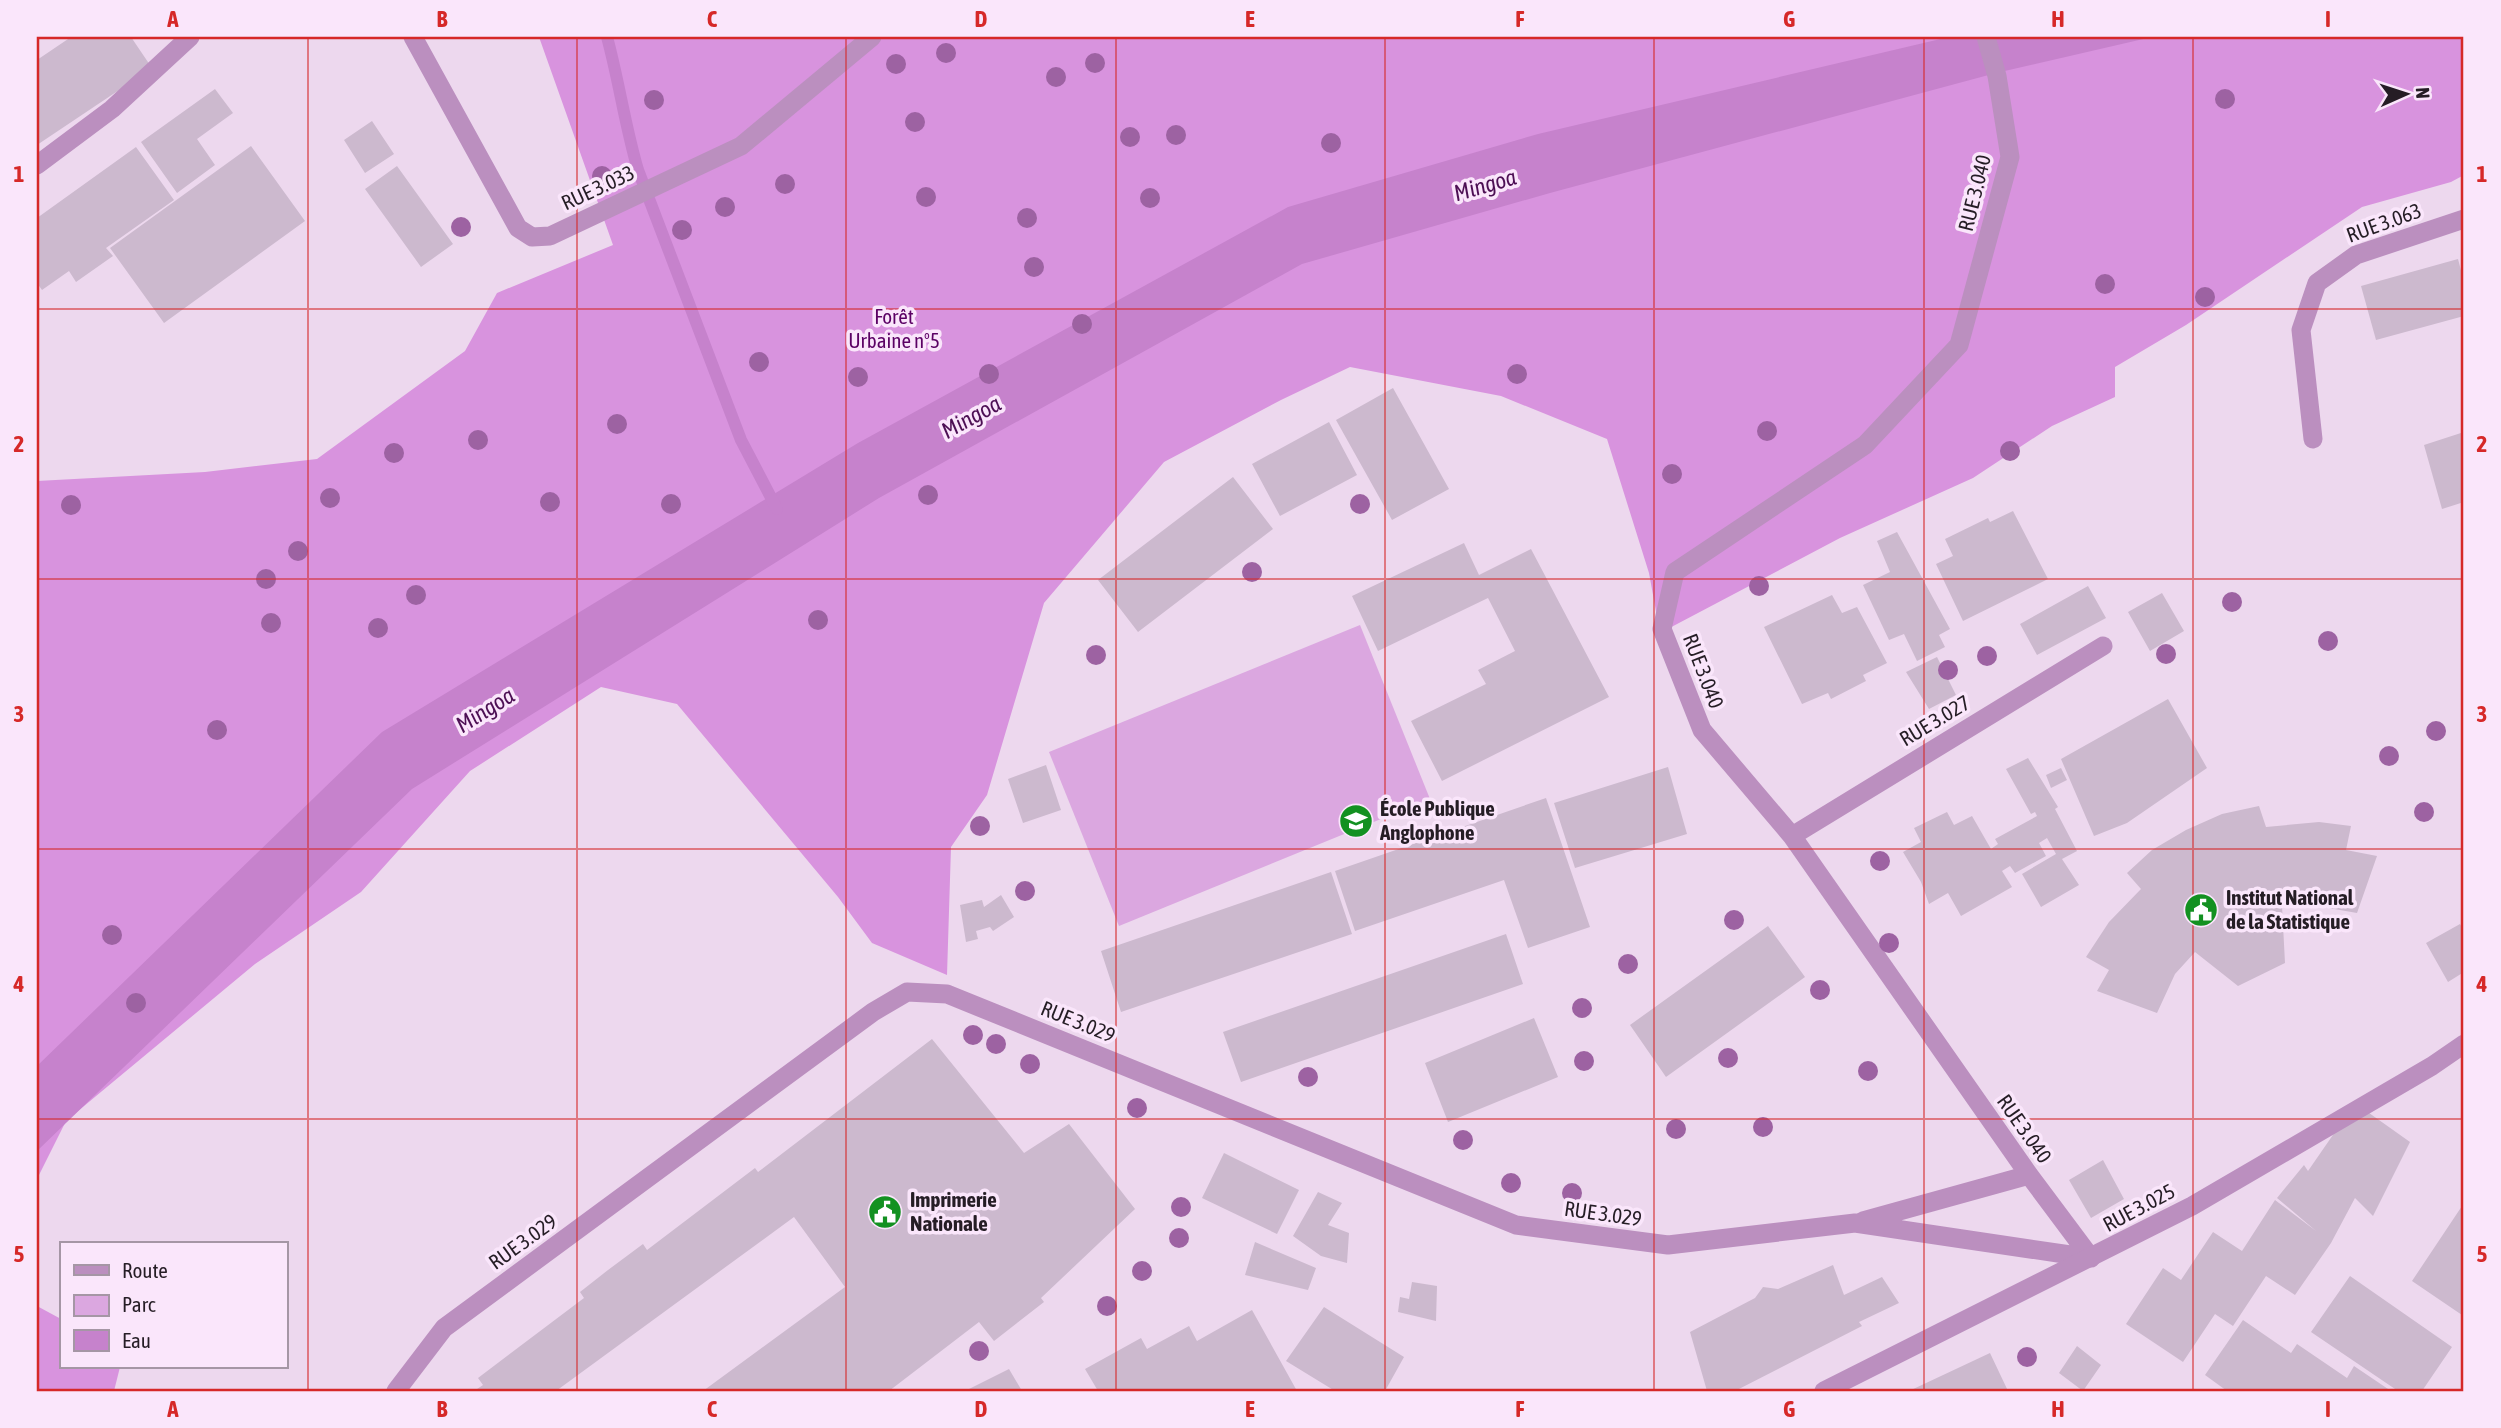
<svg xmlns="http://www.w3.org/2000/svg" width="2501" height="1428" font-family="'Asap Condensed',sans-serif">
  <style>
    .green { fill: #dba7e0 }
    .forest { fill: #d893de }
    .water { fill: #c682cc }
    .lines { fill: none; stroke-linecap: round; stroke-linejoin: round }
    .stream { stroke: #c682cc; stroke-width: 12 }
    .building { fill: #ccb9ce }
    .service { stroke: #bb8fbf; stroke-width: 19 }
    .minor { stroke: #bb8fbf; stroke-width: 19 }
    .tertiary { stroke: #bb8fbf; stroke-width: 19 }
    .tree { fill: #9d62a2 }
    .grid { fill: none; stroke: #d62828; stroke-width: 2; stroke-opacity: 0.55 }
    .labels { text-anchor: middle; stroke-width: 7; stroke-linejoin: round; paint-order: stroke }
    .street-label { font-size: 21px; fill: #251d25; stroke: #fae6fb }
    .park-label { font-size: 21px; fill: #5b0164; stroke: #fae6fb }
    .poi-label { font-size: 21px; font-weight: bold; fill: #251d25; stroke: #fae6fb; text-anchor: start }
    .water-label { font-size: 23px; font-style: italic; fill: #4d0f54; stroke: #fae6fb }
    .neatline { fill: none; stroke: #d62828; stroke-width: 2.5 }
    .grid-label { font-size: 23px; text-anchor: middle; font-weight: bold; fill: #d62828 }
  </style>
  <rect width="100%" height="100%" fill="#edd8ee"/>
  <path class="green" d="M1360,625L1430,799L1119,926L1049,752Z"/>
  <path class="forest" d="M539,37H2464V175L2451,182L2362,207L2186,325L2115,367V397L2052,426L1973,478L1840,538L1660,633L1649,573L1607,439L1501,396L1350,367L1281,400L1164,462L1044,603L987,795L951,847L947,975L872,943L838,897L677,704L601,687L470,771L361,892L255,964L66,1121L37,1179V481L205,472L317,459L465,351L497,293L613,245Z
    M37,1306L61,1319V1367H120L114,1391H37Z"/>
  <path class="water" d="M1949,37H2152L1996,73L1550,193L1302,264L879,498L412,789L37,1151V1066L382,732L858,443L1288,207L1538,134Z"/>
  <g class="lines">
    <path class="stream" d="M607,37C619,81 625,126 638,170L741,440L777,509"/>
  </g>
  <path class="building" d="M71,37H131L152,68L37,145V60Z
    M215,89L233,113L197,139L215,165L177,193L141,142Z
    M372,121L394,154L365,173L344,140Z
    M251,146L305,221L164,323L110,248Z
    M136,147L174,200L106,248L113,256L76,282L69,271L42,290L37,283V218Z
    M397,166L453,244L421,267L365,189Z
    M2458,259L2464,282V316L2376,340L2361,286Z
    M1393,388L1449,489L1392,520L1336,420Z
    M1329,422L1357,475L1280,516L1252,464Z
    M2464,432V502L2442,509L2424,445Z
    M1233,477L1273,529L1138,632L1098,580Z
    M2013,511L2048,579L1963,621L1936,564L1953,556L1945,539L1988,518L1990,522Z
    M1897,532L1950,629L1939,635L1945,647L1917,661L1904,634L1889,640L1863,585L1890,572L1877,541Z
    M1464,543L1479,575L1531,549L1609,697L1442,781L1411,721L1486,684L1478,670L1515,651L1488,598L1378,651L1352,596Z
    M2088,586L2106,618L2037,655L2020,624Z
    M2162,593L2184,631L2150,651L2128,612Z
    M1832,595L1842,613L1857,607L1887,663L1863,675L1866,681L1831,699L1828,693L1802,704L1764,627Z
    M1937,657L1956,695L1929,709L1906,672Z
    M2168,699L2207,768L2127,823L2094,836L2061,759Z
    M2028,758L2058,807L2055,809L2077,851L2062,859L2079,885L2041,907L2022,874L2056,854L2047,838L2039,843L2046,856L2015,873L2010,866L2002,871L2012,887L1961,916L1948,893L1929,904L1921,882L1903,852L1921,842L1914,828L1947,812L1954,825L1972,816L1991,849L1998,844L1995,839L2037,816L2035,812L2031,814L2006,769Z
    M1046,765L1061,810L1023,823L1008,779Z
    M1668,767L1687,834L1575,868L1554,803Z
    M2061,768L2067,780L2051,788L2046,775Z
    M1546,798L1590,927L1528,948L1504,880L1355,931L1335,871Z
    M2259,806L2266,827L2319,822L2351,826L2346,850L2377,856L2357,913L2317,906H2282L2285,963L2238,986L2195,952L2175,974L2157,1013L2097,991L2109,970L2086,957L2109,922L2141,889L2127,873L2152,850L2186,830L2222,814Z
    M1331,872L1352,934L1121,1012L1101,951Z
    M1001,895L1014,917L993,931L990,927L976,931L978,939L966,942L960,905L982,900L984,907Z
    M2460,924L2464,931V972L2448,982L2426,943Z
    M1768,926L1805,977L1666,1077L1630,1025Z
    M1506,934L1523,984L1241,1082L1223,1032Z
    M1534,1018L1558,1077L1448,1122L1425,1063Z
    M932,1039L1024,1153L1069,1124L1135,1209L1041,1298L1044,1302L994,1341L979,1322L889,1391H703L845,1287L794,1217L556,1391H474L483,1385L478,1378L584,1298L580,1292L608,1270L643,1244L647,1250L755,1168L758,1172Z
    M2355,1103L2410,1142L2373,1216L2355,1198L2331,1243L2295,1295L2266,1276L2233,1326L2215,1314L2183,1362L2126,1324L2163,1268L2181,1280L2213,1232L2242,1251L2275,1200L2316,1231L2277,1198L2304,1165L2308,1171Z
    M1224,1153L1299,1190L1277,1234L1202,1198Z
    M2103,1160L2124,1199L2091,1218L2069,1180Z
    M1318,1192L1342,1203L1328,1225L1349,1233L1347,1263L1321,1256L1293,1236Z
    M2464,1203V1312L2462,1315L2412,1281Z
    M1255,1242L1316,1268L1308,1290L1245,1275Z
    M1833,1265L1844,1295L1882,1277L1899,1303L1859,1322L1862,1326L1735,1391H1707L1690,1332L1755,1298L1763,1287L1778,1289Z
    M2350,1276L2452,1347L2422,1391H2398L2311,1332Z
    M1412,1282L1437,1286L1436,1321L1398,1312L1400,1297L1409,1299Z
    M1324,1307L1404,1357L1385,1391H1335L1286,1361Z
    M1252,1310L1297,1391H1098L1085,1369L1141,1338L1147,1349L1189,1326L1197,1341Z
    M2243,1320L2291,1353L2297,1344L2347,1378L2354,1366L2391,1391H2227L2205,1375Z
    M2077,1346L2101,1365L2083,1391L2059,1373Z
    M1990,1353L2008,1391H1909Z
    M1009,1369L1022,1391H965Z"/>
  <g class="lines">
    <path class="service" d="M2313,439L2301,330L2317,283L2356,255L2464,219"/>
    <path class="minor" d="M413,37L518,228L532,237L550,236L741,146L872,37
      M1986,37L1997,76L2010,157L1959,345L1865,445L1675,572L1662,629L1702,730L1792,836L2029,1175L2091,1258
      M37,165L112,109L190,37
      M1792,836L2103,646
      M1863,1221L2029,1175
      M396,1391L444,1328L873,1012L907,992L947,994L1516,1225L1668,1245L1855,1223L2091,1258"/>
    <path class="tertiary" d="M1824,1391L2192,1206L2432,1066L2464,1044"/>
  </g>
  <g class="tree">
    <circle cx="946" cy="53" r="10"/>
    <circle cx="1095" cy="63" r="10"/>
    <circle cx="896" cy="64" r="10"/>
    <circle cx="1056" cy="77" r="10"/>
    <circle cx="2225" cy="99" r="10"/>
    <circle cx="654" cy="100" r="10"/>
    <circle cx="915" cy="122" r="10"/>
    <circle cx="1176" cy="135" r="10"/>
    <circle cx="1130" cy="137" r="10"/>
    <circle cx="1331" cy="143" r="10"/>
    <circle cx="602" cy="176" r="10"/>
    <circle cx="785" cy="184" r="10"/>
    <circle cx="926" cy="197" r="10"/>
    <circle cx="1150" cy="198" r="10"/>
    <circle cx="725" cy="207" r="10"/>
    <circle cx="1027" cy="218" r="10"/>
    <circle cx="461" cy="227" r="10"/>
    <circle cx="682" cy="230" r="10"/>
    <circle cx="1034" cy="267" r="10"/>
    <circle cx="2105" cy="284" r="10"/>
    <circle cx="2205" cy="297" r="10"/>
    <circle cx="1082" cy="324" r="10"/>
    <circle cx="759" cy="362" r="10"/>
    <circle cx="989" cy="374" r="10"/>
    <circle cx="1517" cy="374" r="10"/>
    <circle cx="858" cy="377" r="10"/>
    <circle cx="617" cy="424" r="10"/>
    <circle cx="1767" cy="431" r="10"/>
    <circle cx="478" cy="440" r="10"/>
    <circle cx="2010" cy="451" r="10"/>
    <circle cx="394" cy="453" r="10"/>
    <circle cx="1672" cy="474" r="10"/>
    <circle cx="928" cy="495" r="10"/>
    <circle cx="330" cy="498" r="10"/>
    <circle cx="550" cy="502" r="10"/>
    <circle cx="671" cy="504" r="10"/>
    <circle cx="1360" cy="504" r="10"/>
    <circle cx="71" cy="505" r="10"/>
    <circle cx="298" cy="551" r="10"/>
    <circle cx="1252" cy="572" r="10"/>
    <circle cx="266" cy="579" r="10"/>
    <circle cx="1759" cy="586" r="10"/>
    <circle cx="416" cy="595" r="10"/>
    <circle cx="2232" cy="602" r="10"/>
    <circle cx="818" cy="620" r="10"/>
    <circle cx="271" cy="623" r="10"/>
    <circle cx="378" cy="628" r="10"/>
    <circle cx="2328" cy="641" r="10"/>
    <circle cx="2166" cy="654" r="10"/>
    <circle cx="1096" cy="655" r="10"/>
    <circle cx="1987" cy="656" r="10"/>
    <circle cx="1948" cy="670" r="10"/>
    <circle cx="217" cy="730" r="10"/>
    <circle cx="2436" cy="731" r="10"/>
    <circle cx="2389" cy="756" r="10"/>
    <circle cx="2424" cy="812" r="10"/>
    <circle cx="980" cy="826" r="10"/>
    <circle cx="1880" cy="861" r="10"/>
    <circle cx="1025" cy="891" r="10"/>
    <circle cx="1734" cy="920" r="10"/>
    <circle cx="112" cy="935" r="10"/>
    <circle cx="1889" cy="943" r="10"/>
    <circle cx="1628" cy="964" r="10"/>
    <circle cx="1820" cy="990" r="10"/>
    <circle cx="136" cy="1003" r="10"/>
    <circle cx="1582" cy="1008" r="10"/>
    <circle cx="973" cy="1035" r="10"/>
    <circle cx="996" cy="1044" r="10"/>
    <circle cx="1728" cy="1058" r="10"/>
    <circle cx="1584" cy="1061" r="10"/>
    <circle cx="1030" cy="1064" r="10"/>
    <circle cx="1868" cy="1071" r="10"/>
    <circle cx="1308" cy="1077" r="10"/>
    <circle cx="1137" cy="1108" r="10"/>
    <circle cx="1763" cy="1127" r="10"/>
    <circle cx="1676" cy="1129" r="10"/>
    <circle cx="1463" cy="1140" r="10"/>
    <circle cx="1511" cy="1183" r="10"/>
    <circle cx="1572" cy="1193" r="10"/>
    <circle cx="1181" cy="1207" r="10"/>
    <circle cx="1179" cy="1238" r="10"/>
    <circle cx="1142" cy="1271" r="10"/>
    <circle cx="1107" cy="1306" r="10"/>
    <circle cx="979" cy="1351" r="10"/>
    <circle cx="2027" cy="1357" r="10"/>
  </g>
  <path class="grid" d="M308,37V1391M577,37V1391M846,37V1391M1116,37V1391M1385,37V1391M1654,37V1391M1924,37V1391M2193,37V1391M37,309H2464M37,579H2464M37,849H2464M37,1119H2464"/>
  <defs>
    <g id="school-disc" transform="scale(1.75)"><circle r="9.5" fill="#139121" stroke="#fae6fb"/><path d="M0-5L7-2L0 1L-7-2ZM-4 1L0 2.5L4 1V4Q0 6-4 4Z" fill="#fff"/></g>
    <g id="civic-disc" transform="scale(1.75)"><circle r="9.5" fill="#139121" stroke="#fae6fb"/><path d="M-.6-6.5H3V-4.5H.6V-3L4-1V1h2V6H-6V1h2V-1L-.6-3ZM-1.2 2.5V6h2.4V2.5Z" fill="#fff"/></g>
  </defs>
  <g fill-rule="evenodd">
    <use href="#school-disc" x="1356" y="821"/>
    <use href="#civic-disc" x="2201" y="910"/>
    <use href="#civic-disc" x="885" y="1212"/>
  </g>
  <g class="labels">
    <g class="street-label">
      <text transform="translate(598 188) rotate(-25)" y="7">RUE 3.033</text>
      <text transform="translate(1975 193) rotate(-76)" y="7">RUE 3.040</text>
      <text transform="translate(2384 223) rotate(-20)" y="7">RUE 3.063</text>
      <text transform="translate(1703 671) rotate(69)" y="7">RUE 3.040</text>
      <text transform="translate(1935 721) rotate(-31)" y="7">RUE 3.027</text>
      <text transform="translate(1078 1022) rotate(22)" y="7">RUE 3.029</text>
      <text transform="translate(2024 1129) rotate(55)" y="7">RUE 3.040</text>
      <text transform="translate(2139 1208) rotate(-28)" y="7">RUE 3.025</text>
      <text transform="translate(1603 1214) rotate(8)" y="7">RUE 3.029</text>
      <text transform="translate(523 1242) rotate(-36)" y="7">RUE 3.029</text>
    </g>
    <g class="park-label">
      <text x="894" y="324">Forêt<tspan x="894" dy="24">Urbaine n°5</tspan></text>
    </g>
    <g class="poi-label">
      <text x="1380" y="816">École Publique<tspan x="1380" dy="24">Anglophone</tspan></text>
      <text x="2226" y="905">Institut National<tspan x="2226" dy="24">de la Statistique</tspan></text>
      <text x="910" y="1207">Imprimerie<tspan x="910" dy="24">Nationale</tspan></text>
    </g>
    <g class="water-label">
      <text transform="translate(1485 185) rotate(-16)" y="8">Mingoa</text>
      <text transform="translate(971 417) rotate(-29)" y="8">Mingoa</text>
      <text transform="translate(485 710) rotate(-32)" y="8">Mingoa</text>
    </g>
  </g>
  <rect width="2501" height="1428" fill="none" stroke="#fae6fb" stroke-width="77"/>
  <rect x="60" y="1242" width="228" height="126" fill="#fae6fb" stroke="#a596a5" stroke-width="2"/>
  <rect x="74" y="1265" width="35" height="10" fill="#bb8fbf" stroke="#a596a5" stroke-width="2"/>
  <text x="122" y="1278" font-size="21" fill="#251d25">Route</text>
  <rect x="74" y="1295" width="35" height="21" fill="#dba7e0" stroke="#a596a5" stroke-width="2"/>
  <text x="122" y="1312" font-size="21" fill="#251d25">Parc</text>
  <rect x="74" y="1330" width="35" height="21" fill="#c682cc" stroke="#a596a5" stroke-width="2"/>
  <text x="122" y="1348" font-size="21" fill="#251d25">Eau</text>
  <g transform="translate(2406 94) rotate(87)" stroke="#fae6fb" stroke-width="5" paint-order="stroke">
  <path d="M0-5L12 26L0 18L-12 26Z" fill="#251d25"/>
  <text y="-10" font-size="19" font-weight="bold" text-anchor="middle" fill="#251d25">N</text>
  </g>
  <rect x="38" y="38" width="2424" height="1352" class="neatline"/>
  <g class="grid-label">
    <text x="173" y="27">A</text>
    <text x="442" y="27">B</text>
    <text x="712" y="27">C</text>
    <text x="981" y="27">D</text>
    <text x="1250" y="27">E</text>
    <text x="1520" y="27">F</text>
    <text x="1789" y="27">G</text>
    <text x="2058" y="27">H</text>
    <text x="2328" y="27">I</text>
    <text x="19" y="182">1</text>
    <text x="2482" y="182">1</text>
    <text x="19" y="452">2</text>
    <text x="2482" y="452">2</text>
    <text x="19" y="722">3</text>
    <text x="2482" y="722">3</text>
    <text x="19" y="992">4</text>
    <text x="2482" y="992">4</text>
    <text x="19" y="1262">5</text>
    <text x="2482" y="1262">5</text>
    <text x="173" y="1417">A</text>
    <text x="442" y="1417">B</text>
    <text x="712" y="1417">C</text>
    <text x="981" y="1417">D</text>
    <text x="1250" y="1417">E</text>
    <text x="1520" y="1417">F</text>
    <text x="1789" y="1417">G</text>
    <text x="2058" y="1417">H</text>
    <text x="2328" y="1417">I</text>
  </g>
</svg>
